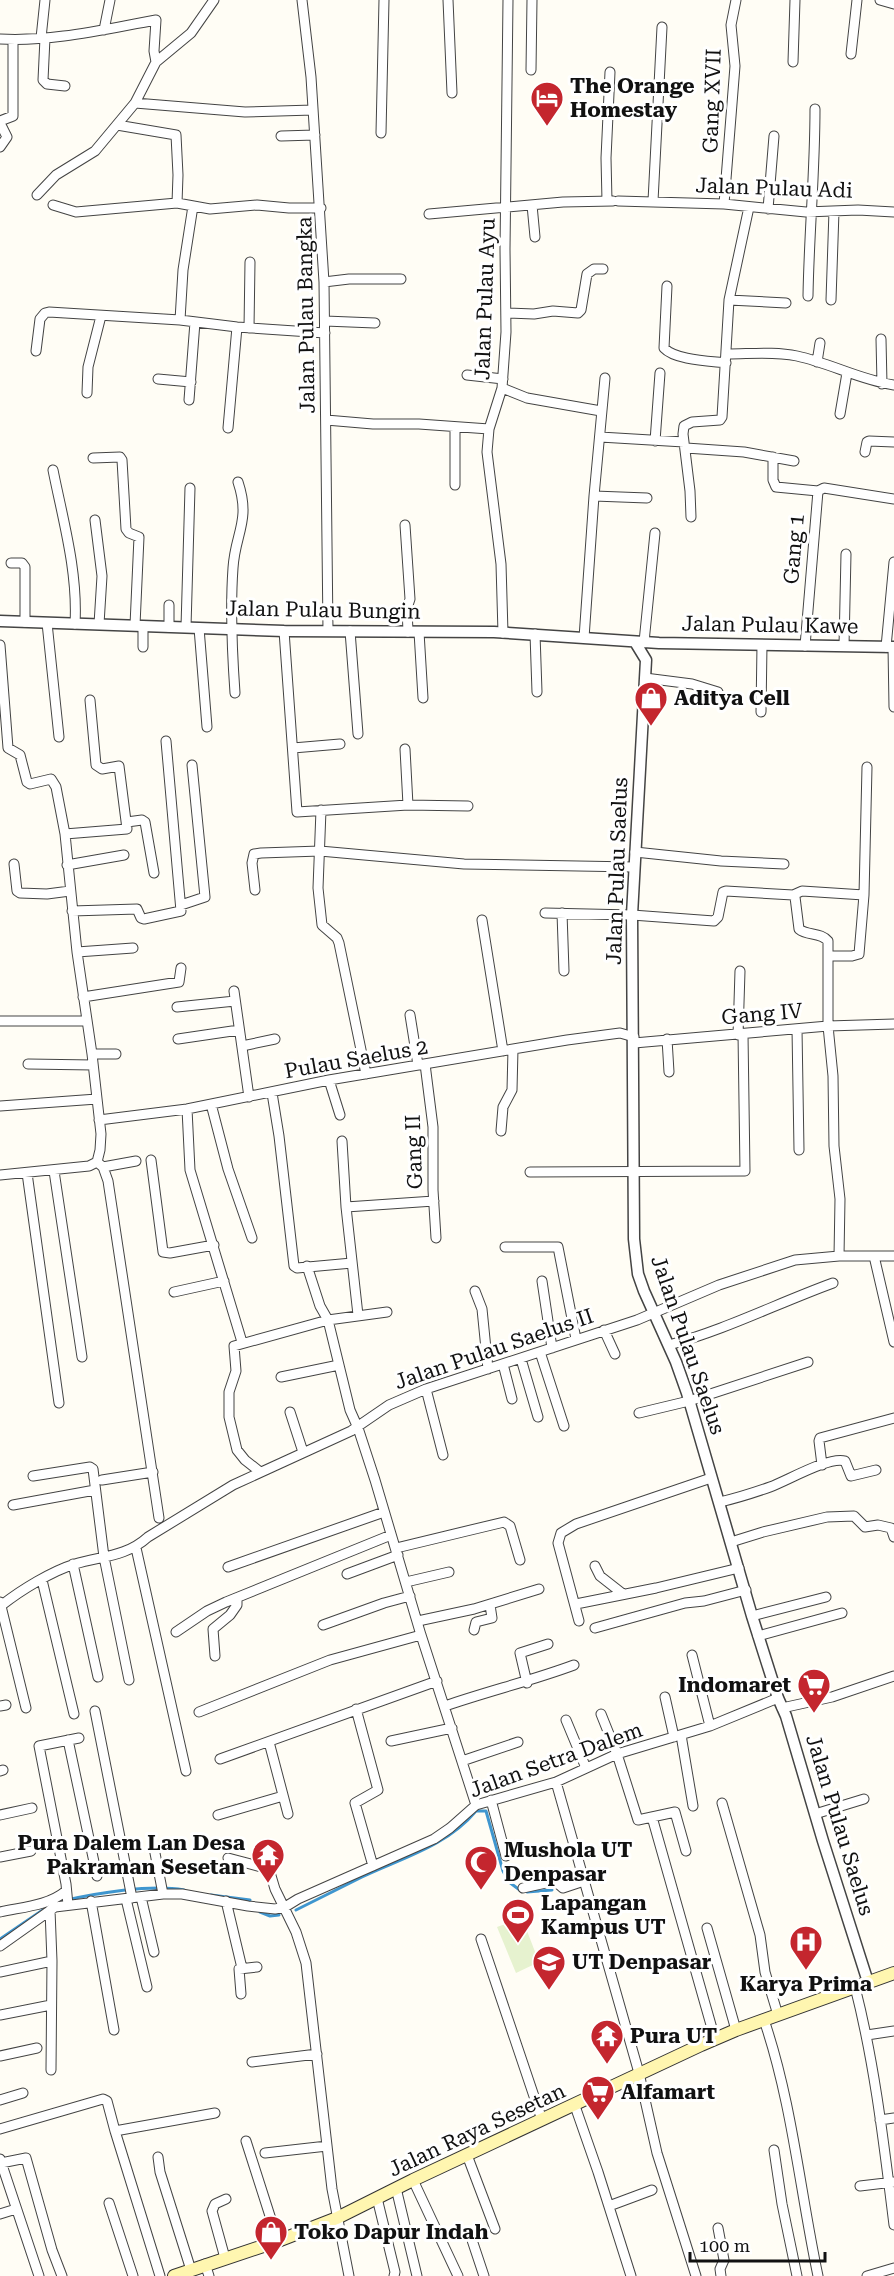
<svg xmlns="http://www.w3.org/2000/svg" width="894" height="2276" font-family="'Roboto Serif',serif">
  <style>
    .pitch { fill: #e6f2cf }
    .lines { fill: none; stroke-linecap: round; stroke-linejoin: round }
    .stream { stroke: #3f96cf; stroke-width: 3 }
    .minor-casing { stroke: #444; stroke-width: 11 }
    .tertiary-casing { stroke: #444; stroke-width: 13 }
    .secondary-casing { stroke: #333; stroke-width: 14 }
    .minor { stroke: #fff; stroke-width: 9 }
    .tertiary { stroke: #fff; stroke-width: 10 }
    .secondary { stroke: #fff6b0; stroke-width: 12 }
    .labels { text-anchor: middle; stroke-width: 6; stroke-linejoin: round; paint-order: stroke }
    .poi-label { font-size: 21px; font-weight: bold; fill: #111; stroke: #fff; text-anchor: start }
    .street-label { font-size: 21px; fill: #111; stroke: #fff }
  </style>
  <rect width="100%" height="100%" fill="#fffdf5"/>
  <path class="pitch" d="M522,1918L539,1962L516,1973L497,1927Z"/>
  <g class="lines">
    <path class="stream" d="M527,1892L552,1890
      M211,1895L250,1900
      M296,1910C318,1899 340,1888 362,1877C402,1858 447,1846 476,1811H486L503,1871L509,1882L521,1891
      M260,1912L270,1916L279,1915
      M0,1939L53,1903L62,1901C97,1893 150,1884 184,1890"/>
    <g class="minor-casing">
      <path id="minor" d="M302,0L311,77L324,282L328,631
        M448,0L452,93
        M880,0L894,4
        M104,30L110,0
        M41,38L45,0
        M45,38L43,80L47,84L65,86
        M0,39C52,42 105,29 156,20L154,51L156,62
        M851,54L857,0
        M793,62L795,0
        M531,70L532,0
        M135,103L245,112L313,110
        M0,121L13,116V40
        M0,123L7,137L0,147
        M117,125L176,135L178,175L177,203
        M381,133L384,0
        M281,136L315,135
        M37,195L56,175L95,151L135,103L156,62L191,33L214,0
        M607,201L606,158L610,72
        M618,201L724,204L806,212L858,210L894,212
        M653,201L662,27
        M724,204L735,66L731,25L736,0
        M53,205L76,212L177,203L210,209L257,205L289,208H321
        M532,205L535,237
        M768,209L774,136
        M429,214L563,202L613,201
        M324,282L349,279H401
        M667,286L664,348C675,360 709,361 726,363
        M808,296C809,234 815,172 815,109
        M729,300L786,303
        M831,300L834,211
        M507,313L534,314L553,311L578,313L581,310L587,274L594,269H603
        M180,320L183,270L193,206
        M325,321L375,323
        M249,328L250,262
        M881,339L882,384
        M36,351L40,319L45,313L49,312L180,320L237,327L325,333
        M727,354C750,354 774,351 797,356C830,363 860,380 894,385
        M817,362L820,343
        M467,375L503,379
        M158,379L191,382
        M502,388L527,398L601,411
        M87,393L88,367L101,316
        M189,400L195,322
        M840,414L847,373
        M326,420L373,424H419L489,429
        M228,428L237,327
        M455,428V485
        M600,437L684,442
        M655,441L660,373
        M686,448L744,452L794,461
        M865,452L867,442L869,441L894,442
        M773,457V480L776,487L818,491L824,488L894,499
        M93,458L120,457L122,460L126,529L129,533L139,537L135,625
        M53,470C63,520 78,572 75,624
        M594,496L647,498
        M691,517L690,491L683,434L684,426L692,422L720,420L722,417L729,300L749,207
        M95,520L102,576L99,624
        M405,525L410,599L407,608L408,632
        M11,563H22L25,567V622
        M47,623L59,737
        M143,626V647
        M169,627V605
        M186,627L190,488
        M199,628L207,727
        M284,631L297,812L408,805L468,806
        M350,631L358,734
        M419,632L423,698
        M503,633L501,564L487,452L489,429L502,388L506,332L505,249L508,0
        M535,634L537,692
        M584,638L594,496L605,378
        M644,642L655,533
        M0,645L8,748L20,755L27,782L30,784L51,779L56,787L65,834L77,952L92,1054L101,1134L100,1150L97,1162L89,1166L0,1175
        M805,646L818,491
        M844,646L846,554
        M886,647L894,562
        M893,647L894,707
        M645,678L692,684L718,692
        M235,693C232,651 230,610 233,568C235,533 251,521 238,482
        M761,712L762,645
        M293,748L340,744
        M405,749L408,805
        M321,810L318,888L322,925L337,938L339,943L366,1074
        M127,822L142,820L145,822L154,873
        M65,834L127,829L119,766L102,769L96,765L90,700
        M635,852L721,861L784,864
        M14,864L17,891L20,893L47,894L70,891
        M67,865L124,855
        M255,890L252,863L254,854L261,853L320,851L464,864L634,867
        M793,895L795,897L799,929C807,936 821,932 828,941V1026L833,1076L834,1146L840,1199L839,1256
        M181,905L205,897L192,765
        M72,911L137,909L141,918L144,919L181,911L166,741
        M545,913L632,915L714,921L718,917L723,892L726,891L793,895L802,891L864,895
        M562,913L564,971
        M482,920L503,1051
        M77,952L133,948
        M828,956H852L859,954L864,895L867,767
        M234,991L249,1097
        M83,997L179,982L181,968
        M177,1007L235,1001
        M410,1015L418,1065
        M0,1021H87
        M797,1029L799,1150
        M738,1035L740,971
        M178,1039L239,1030
        M667,1039L669,1072
        M634,1043L828,1026L894,1024
        M242,1046L275,1039
        M92,1054H116
        M28,1064L93,1065
        M425,1064L433,1127V1190L436,1238
        M329,1080L340,1115
        M272,1093L279,1136L294,1266L297,1268L352,1263
        M211,1104L228,1169L252,1238
        M0,1106L97,1099
        M187,1109L190,1170L242,1342
        M99,1120L187,1109L329,1080L567,1040L620,1033L634,1037
        M501,1131L503,1107L512,1090L513,1049
        M342,1141L346,1207L358,1315
        M151,1160L163,1252L170,1253L214,1245
        M97,1162L103,1167L108,1181L159,1518
        M103,1167L136,1161
        M54,1171L82,1357
        M530,1172L745,1171L743,1034
        M27,1173L59,1403
        M346,1207L434,1201
        M505,1247H558L576,1339
        M874,1256L894,1342
        M307,1266L320,1306L328,1320L350,1410L358,1428L375,1480L421,1635L476,1805
        M542,1281L552,1348
        M475,1291L482,1309L488,1369
        M174,1292L224,1281
        M604,1330L615,1354
        M669,1345C725,1330 778,1303 833,1283
        M540,1352L564,1426
        M521,1359L538,1417
        M503,1364L512,1399
        M281,1377L339,1365
        M426,1389L443,1455
        M290,1412L303,1452
        M639,1413L689,1401L808,1362
        M822,1465L819,1441L820,1438L894,1418
        M259,1471L245,1460L237,1450L229,1417V1392L236,1371L234,1346L328,1320L387,1312
        M33,1476L90,1467L93,1469L104,1557L129,1680
        M102,1480L153,1472
        M720,1502C737,1498 753,1493 770,1487C787,1481 829,1456 845,1461L851,1476L876,1470
        M13,1505L95,1490
        M731,1542L763,1532L827,1517L854,1516L865,1527L878,1525L891,1528L894,1537
        M136,1548L186,1771
        M396,1548L504,1522L510,1526L520,1560
        M73,1564L98,1677
        M595,1566L600,1576L623,1594
        M228,1567L384,1512
        M347,1574L398,1555
        M42,1580L74,1714
        M406,1582L449,1572
        M0,1602L26,1708
        M576,1604L656,1588L739,1568
        M2,1605C21,1590 52,1571 75,1564C101,1556 126,1557 148,1537L233,1485L351,1431L389,1405L426,1389L637,1320L719,1285L795,1260L839,1256H894
        M752,1616L826,1597
        M418,1621L474,1609L539,1589
        M579,1621L558,1543L561,1533L576,1524L711,1478
        M323,1625L384,1603L410,1596
        M595,1628L685,1603L704,1601L746,1590
        M474,1630L476,1622L492,1618L490,1605
        M176,1632L207,1611L226,1602L391,1535
        M758,1636L842,1613
        M692,1655L710,1726
        M215,1656L213,1629L230,1615L237,1605V1598
        M527,1683L520,1653L548,1644
        M665,1697L674,1737
        M0,1706L6,1705
        M445,1706C488,1691 531,1681 574,1665
        M782,1708L832,1697L894,1676
        M356,1709L378,1790L355,1803L373,1866
        M95,1711L132,1898
        M199,1712L330,1660L421,1635
        M601,1714L617,1754L638,1820L675,1812L686,1851
        M566,1720L586,1768
        M681,1735L693,1806
        M68,1740L97,1876
        M391,1741L452,1728
        M269,1742L288,1814
        M220,1759L437,1681
        M462,1761L518,1742
        M0,1771L3,1770
        M556,1782L639,2073L657,2153L696,2276
        M491,1800L506,1856
        M722,1803L760,1935L765,1972L778,2015
        M815,1814L864,1799
        M0,1815L32,1808
        M218,1815L283,1796
        M652,1817L715,2039
        M154,1848L163,1894
        M0,1857L31,1851
        M228,1858L269,1869L275,1889L296,1932L306,1963L332,2189L349,2276
        M523,1888L555,1881L563,1888L584,1881
        M141,1897L154,1952
        M126,1899L147,1987
        M91,1901L114,2030
        M226,1901L242,1968
        M68,1905L66,1884L39,1746L79,1738
        M50,1910L52,1961L51,2070
        M0,1912C22,1907 48,1906 66,1891
        M707,1928L736,2030
        M481,1939L542,2120
        M0,1946L55,1907L163,1894H182L248,1906L275,1909L285,1907L298,1899L434,1839L450,1828L476,1805L556,1782L617,1754L710,1726L778,1698
        M0,1972L52,1961
        M855,1987C875,2065 884,2145 894,2225
        M241,1994L239,1969L257,1967
        M0,2015L51,2005
        M764,2020C792,2102 800,2191 818,2276
        M867,2035L894,2031
        M0,2056L37,2048
        M252,2062L317,2054
        M0,2100L23,2093
        M575,2106L598,2172L631,2276
        M880,2120L894,2118
        M0,2129L103,2099L107,2101L115,2131L215,2113
        M115,2131L160,2276
        M246,2141L278,2241
        M774,2150L782,2204L797,2276
        M265,2153L327,2146
        M467,2155L495,2229
        M158,2157L160,2172L191,2270
        M0,2159L39,2276
        M1,2163L26,2158L52,2250L62,2276
        M413,2180L458,2276
        M860,2186L894,2182
        M396,2188L417,2276
        M377,2198L395,2272L394,2276
        M109,2203L133,2276
        M609,2206L652,2190
        M0,2214L16,2209
        M718,2228L724,2260L720,2269L721,2276
        M472,2240L484,2276
        M225,2258L212,2211L215,2204L226,2199
        M205,2264L209,2276
        M867,2276L894,2268"/>
    </g>
    <g class="tertiary-casing">
      <path id="tertiary" d="M0,621L284,631L494,632L659,643L894,647
        M635,642L646,660L632,915L634,1239L638,1274L644,1291L676,1362L687,1393L752,1616L778,1698L786,1716L823,1841L868,1982"/>
    </g>
    <g class="secondary-casing">
      <path id="secondary" d="M174,2276L278,2241L337,2218L413,2180L701,2045L736,2030L894,1973"/>
    </g>
    <use href="#minor" class="minor"/>
    <use href="#tertiary" class="tertiary"/>
    <use href="#secondary" class="secondary"/>
  </g>
  <defs>
    <g id="hotel-pin" transform="scale(1.725)"><path d="M0 17L-7.5 6A9.5 9.5 0 1 1 7.5 6Z" fill="#c4262e" stroke="#fff"/><path d="M-6-4.5h1.5V1H6V5H4.5V3h-9V5H-6ZM-4 0a1.8 1.8 0 1 1 3.6 0ZM.5 0V-2.5h3Q6-2.5 6 0Z" fill="#fff"/></g>
    <g id="shop-pin" transform="scale(1.725)"><path d="M0 17L-7.5 6A9.5 9.5 0 1 1 7.5 6Z" fill="#c4262e" stroke="#fff"/><path d="M-5-2.5h2.3a2.7 3.5 0 0 1 5.4 0H5L5.5 6h-11ZM-1.5-2.5h3a1.5 2.3 0 0 0-3 0Z" fill="#fff"/></g>
    <g id="supermarket-pin" transform="scale(1.725)"><path d="M0 17L-7.5 6A9.5 9.5 0 1 1 7.5 6Z" fill="#c4262e" stroke="#fff"/><path d="M-6-5.5h2.5l.6 2H6L4.5 2H-2.5L-4.4-4H-6ZM-1.5 3.2a1.3 1.3 0 1 0 .1 0ZM3 3.2a1.3 1.3 0 1 0 .1 0Z" fill="#fff"/></g>
    <g id="temple-pin" transform="scale(1.725)"><path d="M0 17L-7.5 6A9.5 9.5 0 1 1 7.5 6Z" fill="#c4262e" stroke="#fff"/><path d="M0-6L5-2H3V0L6.5 2.5H4V6H1.5V3h-3V6H-4V2.5H-6.5L-3 0V-2H-5Z" fill="#fff"/></g>
    <g id="mosque-pin" transform="scale(1.725)"><path d="M0 17L-7.5 6A9.5 9.5 0 1 1 7.5 6Z" fill="#c4262e" stroke="#fff"/><path d="M3.5-4.9A6 6 0 1 0 3.5 4.9A5 5 0 1 1 3.5-4.9Z" fill="#fff"/></g>
    <g id="stadium-pin" transform="scale(1.725)"><path d="M0 17L-7.5 6A9.5 9.5 0 1 1 7.5 6Z" fill="#c4262e" stroke="#fff"/><path d="M0-5a6.5 5 0 1 0 0 10a6.5 5 0 1 0 0-10ZM-3.5-1.8h7v3.6h-7Z" fill="#fff"/></g>
    <g id="hospital-pin" transform="scale(1.725)"><path d="M0 17L-7.5 6A9.5 9.5 0 1 1 7.5 6Z" fill="#c4262e" stroke="#fff"/><path d="M-5-5h3v3.5h4V-5h3V5h-3V1.5h-4V5h-3Z" fill="#fff"/></g>
    <g id="university-pin" transform="scale(1.725)"><path d="M0 17L-7.5 6A9.5 9.5 0 1 1 7.5 6Z" fill="#c4262e" stroke="#fff"/><path d="M0-5L7-2L0 1L-7-2ZM-4 1L0 2.5L4 1V4Q0 6-4 4Z" fill="#fff"/></g>
  </defs>
  <g fill-rule="evenodd">
    <use href="#hotel-pin" x="547" y="98"/>
    <use href="#shop-pin" x="651" y="698"/>
    <use href="#supermarket-pin" x="814" y="1685"/>
    <use href="#temple-pin" x="268" y="1855"/>
    <use href="#mosque-pin" x="481" y="1862"/>
    <use href="#stadium-pin" x="518" y="1915"/>
    <use href="#hospital-pin" x="806" y="1942"/>
    <use href="#university-pin" x="549" y="1962"/>
    <use href="#temple-pin" x="607" y="2036"/>
    <use href="#supermarket-pin" x="598" y="2092"/>
    <use href="#shop-pin" x="271" y="2232"/>
  </g>
  <g class="labels">
    <g class="poi-label">
      <text x="570" y="93">The Orange<tspan x="570" dy="24">Homestay</tspan></text>
      <text x="674" y="705">Aditya Cell</text>
      <text x="791" y="1692" text-anchor="end">Indomaret</text>
      <text x="245" y="1850" text-anchor="end">Pura Dalem Lan Desa<tspan x="245" dy="24">Pakraman Sesetan</tspan></text>
      <text x="504" y="1857">Mushola UT<tspan x="504" dy="24">Denpasar</tspan></text>
      <text x="541" y="1910">Lapangan<tspan x="541" dy="24">Kampus UT</tspan></text>
      <text x="572" y="1969">UT Denpasar</text>
      <text x="806" y="1991" text-anchor="middle">Karya Prima</text>
      <text x="630" y="2043">Pura UT</text>
      <text x="621" y="2099">Alfamart</text>
      <text x="294" y="2239">Toko Dapur Indah</text>
    </g>
    <g class="street-label">
      <text transform="translate(712 101) rotate(-88)" y="7">Gang XVII</text>
      <text transform="translate(774 188) rotate(2)" y="7">Jalan Pulau Adi</text>
      <text transform="translate(485 299) rotate(-88)" y="7">Jalan Pulau Ayu</text>
      <text transform="translate(306 315) rotate(-91)" y="7">Jalan Pulau Bangka</text>
      <text transform="translate(794 549) rotate(-85)" y="7">Gang 1</text>
      <text transform="translate(323 610) rotate(1)" y="7">Jalan Pulau Bungin</text>
      <text transform="translate(770 625) rotate(1)" y="7">Jalan Pulau Kawe</text>
      <text transform="translate(617 871) rotate(-88)" y="7">Jalan Pulau Saelus</text>
      <text transform="translate(762 1014) rotate(-5)" y="7">Gang IV</text>
      <text transform="translate(356 1059) rotate(-10)" y="7">Pulau Saelus 2</text>
      <text transform="translate(414 1152) rotate(-92)" y="7">Gang II</text>
      <text transform="translate(688 1345) rotate(71)" y="7">Jalan Pulau Saelus</text>
      <text transform="translate(494 1349) rotate(-19)" y="7">Jalan Pulau Saelus II</text>
      <text transform="translate(556 1760) rotate(-20)" y="7">Jalan Setra Dalem</text>
      <text transform="translate(840 1825) rotate(73)" y="7">Jalan Pulau Saelus</text>
      <text transform="translate(477 2130) rotate(-25)" y="7">Jalan Raya Sesetan</text>
    </g>
  </g>
  <path d="M690 2252v9h135v-9" fill="none" stroke="#111111" stroke-width="3"/>
  <text x="699" y="2252" font-size="18" fill="#111111" stroke="#ffffff" stroke-width="4.5" paint-order="stroke">100 m</text>
</svg>
